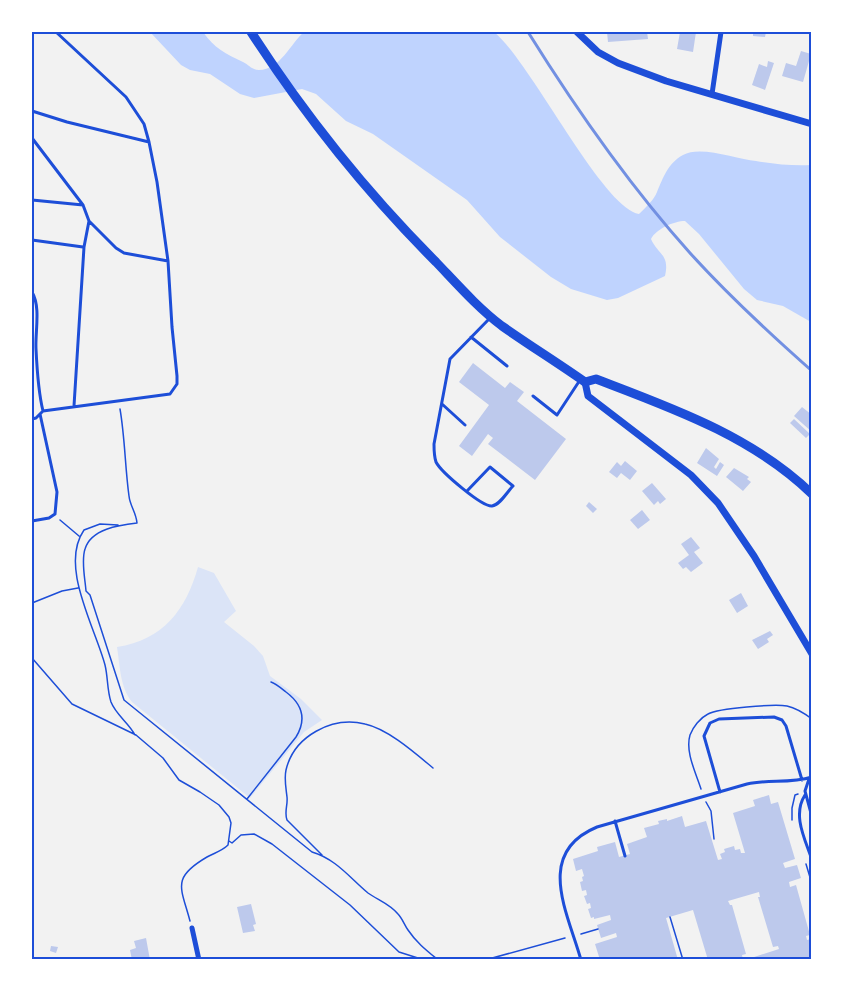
<svg xmlns="http://www.w3.org/2000/svg" width="843" height="991" font-family="'Times New Roman',serif">
  <style>
    .green { fill: #dbe4f7 }
    .water { fill: #bfd3fe }
    .building { fill: #bdc9ec }
    .lines { fill: none; stroke-linecap: round; stroke-linejoin: round }
    .path { stroke: #1d4ed8; stroke-width: 1.5 }
    .service { stroke: #1d4ed8; stroke-width: 3 }
    .minor { stroke: #1d4ed8; stroke-width: 5 }
    .tertiary { stroke: #1d4ed8; stroke-width: 7 }
    .primary { stroke: #1d4ed8; stroke-width: 9 }
    .rail { stroke: #7290e2; stroke-width: 3 }
    .neatline { fill: none; stroke: #1d4ed8; stroke-width: 2 }
  </style>
  <rect width="100%" height="100%" fill="#f2f2f2"/>
  <path class="green" d="M198,567L214,573L236,611L224,622L254,646L263,656L270,676L301,699L322,720L304,732L250,798L132,702C120,687 120,666 117,647C163,640 186,610 198,567Z"/>
  <path class="water" d="M150,32H203C214,48 226,54 243,62C249,65 252,70 259,70C280,70 291,43 304,32H494C530,61 603,209 639,214C645,208 654,200 657,192C663,178 668,163 683,155C700,145 737,159 756,161C774,164 793,166 811,165V322L783,306L757,300L744,289L699,234L685,221C674,221 656,229 651,239C658,255 670,254 665,276L618,298L607,300L571,289L551,277L500,237L467,200L373,134L346,121L316,94L302,89L254,98L240,94L210,74L190,70L181,65Z"/>
  <path class="building" d="M607,32H647L648,39L608,42Z
    M680,32H696L693,52L677,49Z
    M753,32H766L765,37L753,36Z
    M801,51L811,54L803,82L782,76L786,63L796,66Z
    M768,61L774,63L765,90L752,85L759,64L767,67Z
    M473,363L505,388L510,382L524,392L517,401L566,439L535,480L488,444L493,438L488,434L472,456L459,446L489,405L459,382Z
    M802,407L812,415V432L794,416Z
    M794,419L810,434L806,438L790,423Z
    M706,448L719,459L714,467L716,469L720,462L724,465L717,476L697,463Z
    M625,461L637,471L630,480L621,473L617,478L609,472L617,462L621,466Z
    M734,468L749,477L747,479L751,482L743,491L726,477Z
    M652,483L666,499L660,504L658,501L654,505L642,491Z
    M589,502L597,509L593,513L586,506Z
    M642,510L650,520L638,529L630,520Z
    M691,537L700,548L694,552L703,563L691,572L686,567L683,569L678,563L689,555L681,544Z
    M741,593L748,606L737,613L729,600Z
    M770,631L773,635L767,639L769,642L758,649L752,640Z
    M769,795L771,804L778,802L795,859L783,863L785,868L797,865L801,878L789,882L790,887L796,885L810,935L806,936L807,940L811,939L812,943V960H745L779,949L778,946L773,947L758,897H760L759,892L728,901L730,905H732L746,954L742,955L743,960H708L693,910L666,918L678,960H600L595,944L617,937L616,933L601,938L597,925L611,920L610,915L594,919V917L591,918L588,909L591,908L590,903L587,904L584,896L587,895L586,890L582,891L580,882L583,881L582,877L584,876L582,869L576,871L573,859L598,851L597,847L615,842L619,857L630,854L627,844L647,837L644,828L659,824L658,821L667,819V821L682,816L685,827L706,821L718,860L722,859L720,854L725,852L724,849L734,846L735,850L740,849L741,853H745L733,813L755,806L753,800Z
    M251,904L256,924L253,925L255,931L243,933L237,907Z
    M146,938L150,960H132L130,950L136,948L134,941Z
    M51,946L58,947L56,953L50,951Z"/>
  <g class="lines">
    <path class="path" d="M120,409C125,438 125,467 129,496C130,506 136,512 137,523C119,525 91,529 85,549C81,561 85,578 86,591L90,595L124,700L312,852C336,859 350,878 368,893C378,900 390,904 398,914C402,918 404,924 408,930C416,942 426,950 437,959
      M60,520L79,536
      M118,525L100,524L84,530C59,566 95,627 105,665C108,677 107,690 111,702C116,715 129,723 135,735
      M32,603L62,591L78,588
      M32,658L72,704L136,735L163,758L179,780L200,792L219,805L229,817L231,823L228,845C222,851 214,853 207,857C171,878 181,887 190,921
      M701,789C696,773 685,752 690,735C693,727 700,718 708,714C719,708 774,704 787,706C796,708 804,713 812,719
      M247,799L296,737C307,719 302,704 286,692C281,688 275,683 271,682
      M706,802L711,811L714,839
      M792,820V808L795,795L798,794
      M229,841L232,843L241,835L254,834L272,844L350,905L399,952L421,959
      M322,855L287,820C284,812 288,805 287,797C286,788 284,779 286,770C294,736 332,716 365,724C388,729 415,753 433,768
      M806,864L812,884
      M670,917L683,960
      M581,934L598,929
      M418,960H440
      M485,960L565,938"/>
    <path class="service" d="M32,111L67,122L149,142
      M32,138L83,205
      M32,200L83,205L89,221L116,248L124,253L168,261
      M32,240L83,247
      M32,292C41,307 35,332 36,349C37,370 38,391 43,411
      M471,337L507,366
      M533,396L557,415L580,380
      M442,404L465,425
      M74,406L84,247L89,221
      M32,419L36,418L43,411L170,394L177,384V376L172,327L168,261L157,182L149,142L144,124L126,97L56,32
      M467,491L490,467L513,486C507,492 500,505 492,506C482,507 441,472 436,462C434,456 434,450 434,444L450,359L490,318
      M32,521L49,518L55,514L57,492L40,414
      M809,779L805,791L812,817
      M720,792L704,736L710,723L719,719L774,717L782,720L786,726L802,780
      M805,795C792,815 805,839 812,860
      M615,821L625,856
      M581,960C568,913 534,853 597,827L747,784C769,779 789,784 812,777"/>
    <path class="minor" d="M712,94L721,32
      M192,928L199,960"/>
    <path class="tertiary" d="M577,32L598,52L618,63L666,81L812,124
      M585,382L588,396L691,475L718,503L754,556L812,654"/>
    <path class="primary" d="M251,32C306,117 364,190 436,262C457,284 478,308 502,326C529,345 558,363 585,382L596,379C672,408 752,436 812,494"/>
    <path class="rail" d="M528,32C576,109 629,185 690,253C728,295 769,333 812,371"/>
  </g>
  <rect width="843" height="991" fill="none" stroke="#ffffff" stroke-width="66"/>
  <rect x="33" y="33" width="777" height="925" class="neatline"/>
</svg>
